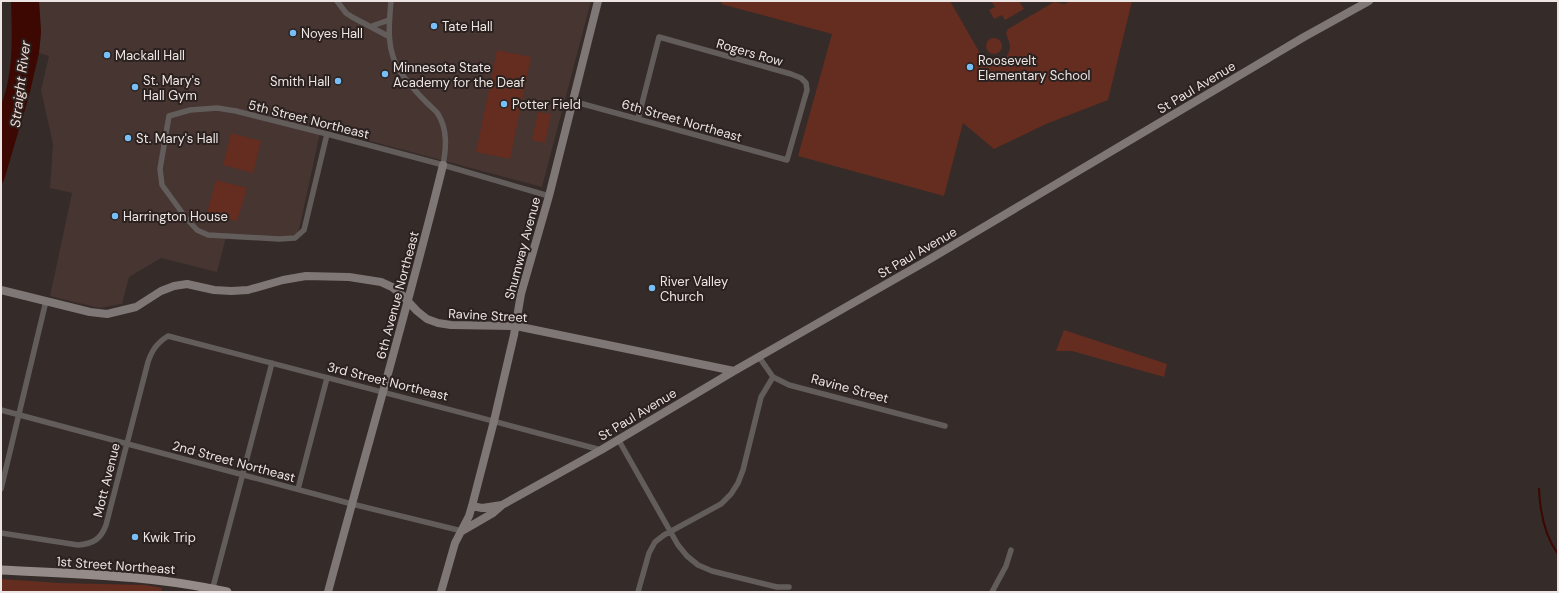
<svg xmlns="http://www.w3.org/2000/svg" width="1559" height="593" font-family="'DM Sans',sans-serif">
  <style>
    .built { fill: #463531 }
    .green { fill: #652c20 }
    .water { fill: #3c0801 }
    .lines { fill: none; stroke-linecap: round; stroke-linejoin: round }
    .stream { stroke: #3c0801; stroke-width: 2 }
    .street { stroke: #625d5b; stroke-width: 5.5 }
    .secondary { stroke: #7f7775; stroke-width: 8 }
    .primary { stroke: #958b88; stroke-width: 9 }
    .poi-dot { fill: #78bff7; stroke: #2b211f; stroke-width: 1.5 }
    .labels { text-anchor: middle; stroke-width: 4; stroke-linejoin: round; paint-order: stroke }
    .poi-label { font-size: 13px; fill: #ece5e3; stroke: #2b211f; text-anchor: start }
    .street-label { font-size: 13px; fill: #ece5e3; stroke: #2b211f }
    .water-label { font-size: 14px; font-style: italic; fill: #f2dbd5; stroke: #2b211f }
  </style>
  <rect width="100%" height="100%" fill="#352b28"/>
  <path class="built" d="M39,1H591L542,187L321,128L299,230L295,238L226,237L217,272L161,258L129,277L122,304L99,308L50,296L72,193L50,188L53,144L41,90L49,56L39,53L41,32Z"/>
  <path class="green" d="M722,1H950L981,55C985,59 990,62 995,62C1004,62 1011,53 1010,45C1009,41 1007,37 1006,33L1008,29L1054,2L1065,4L1070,1H1132L1108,100L1046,124L994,149L963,123L944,196L798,156L832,34L721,4Z
    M991,1H1019L1024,9L1005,20L1002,15L994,19L989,10L995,7Z
    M986 46a8 8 0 1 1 16 0a8 8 0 1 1-16 0Z
    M497,50L531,57L510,159L476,152Z
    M538,112L551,114L545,143L532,140Z
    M231,133L261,141L253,173L223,165Z
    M216,180L247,188L237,221L207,213Z
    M1064,330L1167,364L1164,377L1072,351H1056Z
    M1,579L59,583L145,585L162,588L161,592H1Z"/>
  <path class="water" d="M11,1H39L41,32L39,53L29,96L4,180L1,185V105C14,73 12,35 11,1Z"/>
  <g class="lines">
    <path class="stream" d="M1539,489C1540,512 1544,535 1558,554"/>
    <path class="street" d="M337,1L346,13L352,17L388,36
      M391,1C389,25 386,48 399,70C407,82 417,93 427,103C431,107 435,110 438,114C448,130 446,149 443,165
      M372,26L389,20
      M572,101L787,160L807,90L806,83L801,78L791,74L659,37L638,119
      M327,134L304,230L295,238L279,239L208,235L197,230L186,218L162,185L160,169L169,116L190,110L217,108L236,111L327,134L436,163L549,196
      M759,357L773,377L789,385L945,426
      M1,410L352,504L462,531
      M618,439L678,545L687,556L698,565L712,571L777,587H789
      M1,489L46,301
      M298,489L327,378
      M1,533L78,545C93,544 101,539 106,525L148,362C152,350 157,343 168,336C313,374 457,411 601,450
      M212,591L272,363
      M638,592L649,553L655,542L664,535L721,504L731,494L738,483L743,470L761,397L773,377
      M992,592L1006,566L1011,550"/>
    <path class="secondary" d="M1,290L90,312L107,314L136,307L161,291L174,286L187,284L214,290L231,291L248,290L283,280L306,276L349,277L381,282L392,287L401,294L417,311L427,319L438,323L451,325L516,326L734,371
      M472,506L482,508L502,505L601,450L734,371L930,259L1304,37L1369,1
      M462,531L493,513L501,506
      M328,592C366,450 408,308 443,165
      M441,592L455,543L469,516L472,506L494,421L514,335L521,294L549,196L598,1"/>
    <path class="primary" d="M1,570C77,574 153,575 227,592"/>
  </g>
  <g class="poi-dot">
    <circle cx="434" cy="26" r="4"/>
    <circle cx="293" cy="33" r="4"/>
    <circle cx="107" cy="55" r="4"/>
    <circle cx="970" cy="67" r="4"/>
    <circle cx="385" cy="74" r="4"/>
    <circle cx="338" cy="81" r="4"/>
    <circle cx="135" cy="87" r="4"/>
    <circle cx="504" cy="104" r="4"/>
    <circle cx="128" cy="138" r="4"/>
    <circle cx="115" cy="216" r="4"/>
    <circle cx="652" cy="288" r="4"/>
    <circle cx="135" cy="537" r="4"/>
  </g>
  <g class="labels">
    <g class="poi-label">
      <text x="442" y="31">Tate Hall</text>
      <text x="301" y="38">Noyes Hall</text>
      <text x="115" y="60">Mackall Hall</text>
      <text x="978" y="65">Roosevelt<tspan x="978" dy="15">Elementary School</tspan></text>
      <text x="393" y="72">Minnesota State<tspan x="393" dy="15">Academy for the Deaf</tspan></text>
      <text x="143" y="85">St. Mary's<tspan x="143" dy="15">Hall Gym</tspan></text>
      <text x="330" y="86" text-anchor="end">Smith Hall</text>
      <text x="512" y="109">Potter Field</text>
      <text x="136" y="143">St. Mary's Hall</text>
      <text x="123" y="221">Harrington House</text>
      <text x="660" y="286">River Valley<tspan x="660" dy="15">Church</tspan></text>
      <text x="143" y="542">Kwik Trip</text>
    </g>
    <g class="street-label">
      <text transform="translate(750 52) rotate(16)" y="5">Rogers Row</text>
      <text transform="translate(1196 87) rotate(-31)" y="5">St Paul Avenue</text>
      <text transform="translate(309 119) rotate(14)" y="5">5th Street Northeast</text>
      <text transform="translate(682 120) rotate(16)" y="5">6th Street Northeast</text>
      <text transform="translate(522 248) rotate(-75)" y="5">Shumway Avenue</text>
      <text transform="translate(917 252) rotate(-30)" y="5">St Paul Avenue</text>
      <text transform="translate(397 295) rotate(-75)" y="5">6th Avenue Northeast</text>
      <text transform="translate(488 315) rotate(3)" y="5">Ravine Street</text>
      <text transform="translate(388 381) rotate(14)" y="5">3rd Street Northeast</text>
      <text transform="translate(850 388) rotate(15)" y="5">Ravine Street</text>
      <text transform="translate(637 414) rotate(-31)" y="5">St Paul Avenue</text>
      <text transform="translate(234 461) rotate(15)" y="5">2nd Street Northeast</text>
      <text transform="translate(106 480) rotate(-76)" y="5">Mott Avenue</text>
      <text transform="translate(116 565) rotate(4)" y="5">1st Street Northeast</text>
    </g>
    <g class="water-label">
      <text transform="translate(20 84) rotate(-83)" y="5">Straight River</text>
    </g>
  </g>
  <rect width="1559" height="593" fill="none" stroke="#ece5e3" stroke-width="4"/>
</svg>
